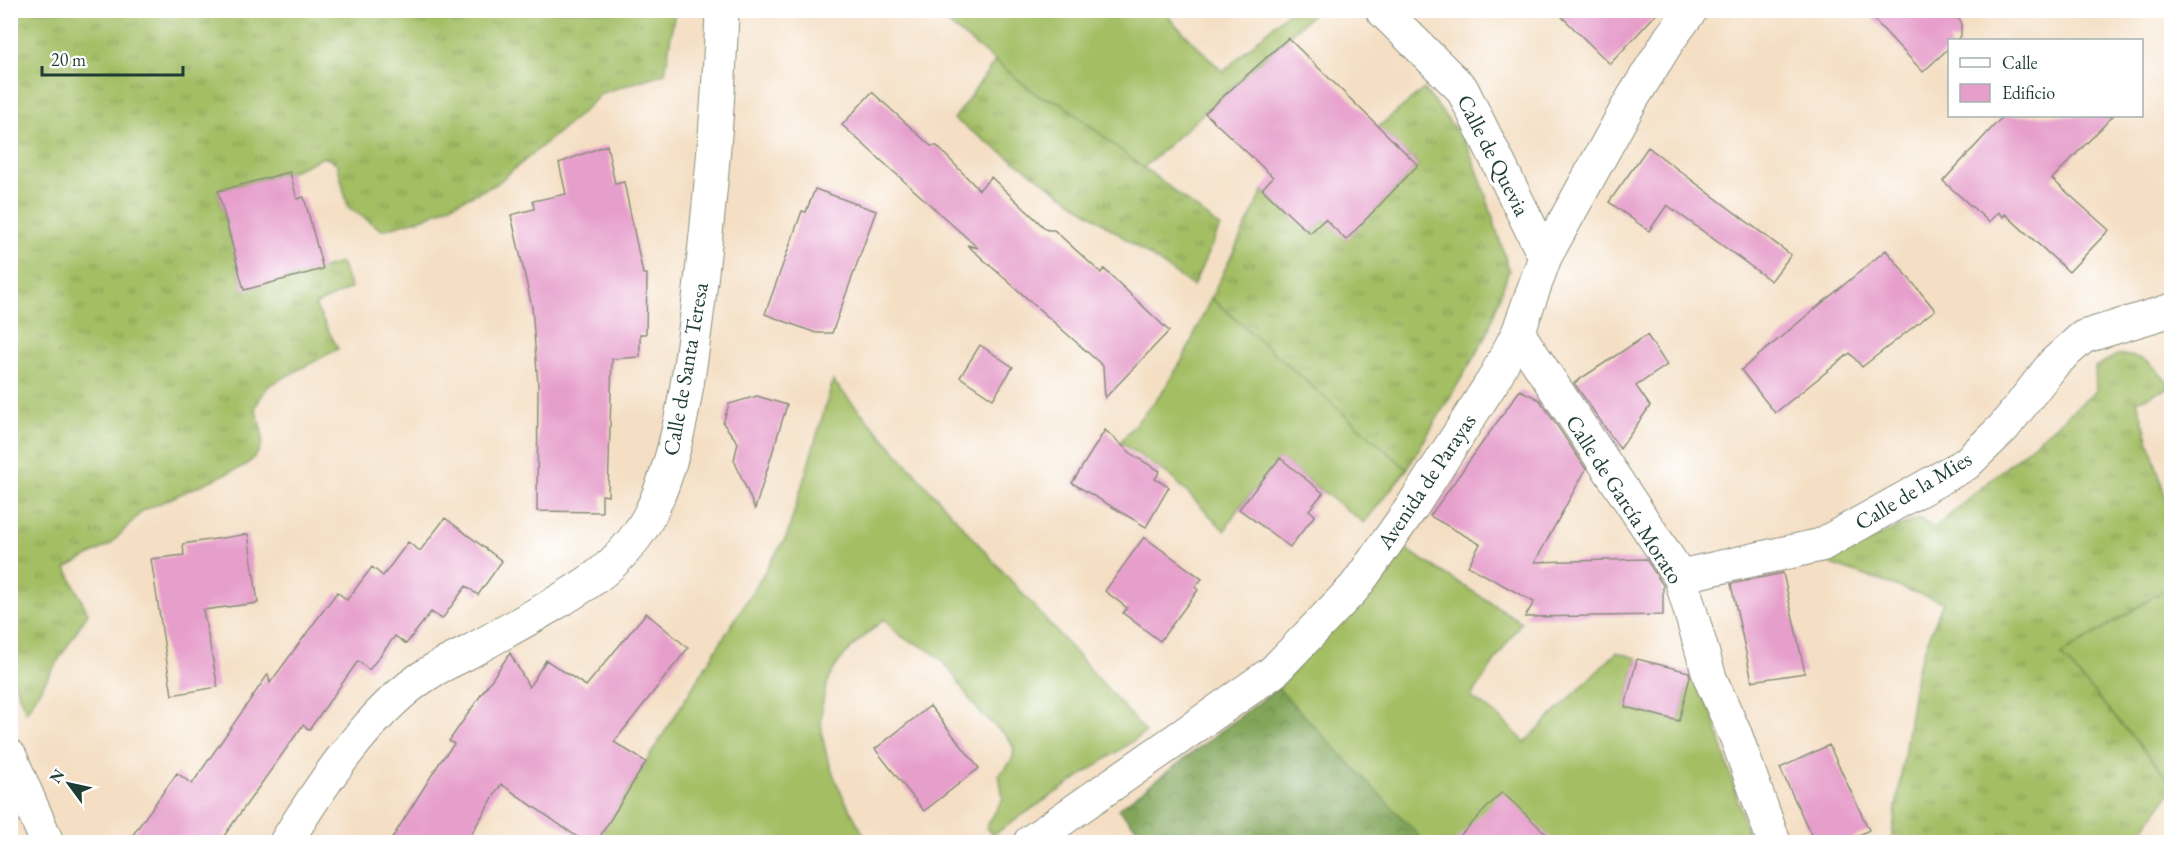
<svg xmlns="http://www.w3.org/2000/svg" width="2182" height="853" font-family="'EB Garamond',serif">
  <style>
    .grass { fill: url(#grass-tufts); stroke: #617e4c; stroke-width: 1.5 }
    .forest { fill: url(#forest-crowns); stroke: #507147; stroke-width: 1.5 }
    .garden { fill: #a3be64; stroke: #617e4c; stroke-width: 1.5 }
    .building { fill: #e69ecb }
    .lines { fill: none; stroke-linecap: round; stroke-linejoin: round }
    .street-casing { stroke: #8a8e7c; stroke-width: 35 }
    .secondary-casing { stroke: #8a8e7c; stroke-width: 35 }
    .highway-casing { stroke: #8a8e7c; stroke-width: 35 }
    .street { stroke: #fff; stroke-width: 33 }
    .secondary { stroke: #fff; stroke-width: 33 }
    .highway { stroke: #fff; stroke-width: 33 }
    .labels { text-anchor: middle; stroke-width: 6; stroke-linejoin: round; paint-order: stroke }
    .street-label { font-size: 22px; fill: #1f3d34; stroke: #fff }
  </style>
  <defs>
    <pattern id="grass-tufts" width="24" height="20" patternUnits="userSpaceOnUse" patternTransform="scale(1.5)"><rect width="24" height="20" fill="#a3be64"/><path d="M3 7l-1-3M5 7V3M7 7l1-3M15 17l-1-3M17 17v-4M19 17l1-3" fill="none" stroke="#849c53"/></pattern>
    <pattern id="forest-crowns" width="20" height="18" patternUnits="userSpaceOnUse" patternTransform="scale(1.5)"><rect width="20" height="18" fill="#82a55a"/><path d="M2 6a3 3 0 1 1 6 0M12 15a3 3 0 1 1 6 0" fill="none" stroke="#6a884b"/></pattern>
  </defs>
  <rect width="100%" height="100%" fill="#fff"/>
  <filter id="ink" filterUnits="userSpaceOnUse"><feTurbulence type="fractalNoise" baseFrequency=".0167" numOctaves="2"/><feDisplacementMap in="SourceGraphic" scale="12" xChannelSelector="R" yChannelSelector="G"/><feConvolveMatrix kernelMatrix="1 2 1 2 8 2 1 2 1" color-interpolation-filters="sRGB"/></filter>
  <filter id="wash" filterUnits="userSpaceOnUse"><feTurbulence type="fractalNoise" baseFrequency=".008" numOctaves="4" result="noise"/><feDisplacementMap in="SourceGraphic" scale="24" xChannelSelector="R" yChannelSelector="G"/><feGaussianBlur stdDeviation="1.35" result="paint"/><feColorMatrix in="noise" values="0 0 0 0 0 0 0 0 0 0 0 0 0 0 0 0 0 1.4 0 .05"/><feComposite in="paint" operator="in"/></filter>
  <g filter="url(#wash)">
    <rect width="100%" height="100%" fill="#f4dfc4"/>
    <path class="grass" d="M11,11H675L665,73L602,93L578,116L496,184L424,218L382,230L348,207L337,163L324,157L290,172L218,191L244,290L341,263L351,288L315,305L338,349L268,386L255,407C262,435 271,444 246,465L142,511L111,544L66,568L88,613L26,712L11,674Z
      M995,61L1039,96L1060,102L1220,227L1193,286L954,119Z
      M1424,89L1466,143L1481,180L1509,270L1486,337L1407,469L1211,298L1263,191L1310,233L1325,219L1346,239L1418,165L1378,127Z
      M2117,355C2147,355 2153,364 2171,387L2137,401L2171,516V586L2062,655L2171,781V791L2135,842H1891L1917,668L1943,602L1824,562L1918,518L1934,528L2096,391L2095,367Z"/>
    <path class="forest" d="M1278,688L1426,842H1150L1118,809Z"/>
    <path class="garden" d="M942,10L1167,11L1171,20L1223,72L1289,11L1315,12L1143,168L1060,102L1039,96L937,15Z
      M1211,298L1407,469L1364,523L1280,459L1235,513L1225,531L1172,477L1120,442L1161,394L1183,359Z
      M833,381L1146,732L993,835L986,828L1003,798L999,774C1035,746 996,731 979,711C964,695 956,674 940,659C929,648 917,644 904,638C897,634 890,625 884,619C868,634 844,651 833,671C802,730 839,791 868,842H596L787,536Z
      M1404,548L1521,622L1471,697L1497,715L1525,742L1617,652L1637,658L1625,707L1679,721L1691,673L1713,716L1750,842H1425L1278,688Z
      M2171,586V781L2061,655Z"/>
    <g id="blocks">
      <path class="building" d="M1555,10H1660L1610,64Z
        M1865,10H1951L1961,22V36L1957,40H1950V47L1923,72Z
        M1288,38L1418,165L1346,240L1325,219L1310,233L1298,223L1262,189L1273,177L1205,113Z
        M872,92L931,146H937L979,190L991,177L1047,230H1054L1101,273L1104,269L1169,331L1105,398L1103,366L967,245L978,248L842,125Z
        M2003,116H2113L2052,179L2109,230L2069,272L2005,214L2003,217L1998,212L1989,222L1943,181Z
        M607,145L615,184L624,182L643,274H647L646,334H640V357L612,359L608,496L602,495V512L537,511L538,385L532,307L511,215L534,209L533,201L566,194L559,163Z
        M1648,147L1791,255L1771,281L1667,205L1649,231L1609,202Z
        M290,172L297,199L304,197L323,269L244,290L218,191Z
        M815,189L876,211L832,333H816L765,314L802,211L806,212Z
        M1886,250L1935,310L1862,367L1850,353L1775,413L1741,370Z
        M1647,335L1667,365L1636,386L1650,406L1620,449L1574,383Z
        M980,345L1013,367L993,399L960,377Z
        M1520,390L1540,400L1586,469L1535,562L1646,559L1663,585V615L1525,617L1534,602L1468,566L1480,544L1430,516Z
        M757,396L787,405L755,509L734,460L738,443L723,423L729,404Z
        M1105,430L1134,456L1160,471L1155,479L1169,487L1146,527L1072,483Z
        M1280,458L1323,493L1309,510L1315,515L1290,547L1239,509Z
        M445,518L502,561L478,595L466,586L442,619L431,612L406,644L395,636L369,670L358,661L309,730L303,725L219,843H127L177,773L192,784L268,674L270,683L337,592L347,600L372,567L383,576L408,542L420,551Z
        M248,534L258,603L203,610L218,687L172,695L151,559L184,555L183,544Z
        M1144,537L1202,579L1195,587L1198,590L1160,641L1123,613L1127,608L1105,591Z
        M1783,573L1805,673L1752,681L1731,584Z
        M646,613L688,648L614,742L646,762L596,843H586L501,784L466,843H389L440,762L454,744L449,741L510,653L529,687L546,660L586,686Z
        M1637,659L1689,672L1690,677L1679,721L1625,707Z
        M930,706L979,768L924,811L875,749Z
        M1829,745L1869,830L1844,843H1815L1780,768Z
        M1502,792L1556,843H1453Z"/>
    </g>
  </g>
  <g filter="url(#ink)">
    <use href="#blocks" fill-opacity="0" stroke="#8a8e7c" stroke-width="1.5"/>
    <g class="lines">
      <g class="street-casing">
        <path id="street" d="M1382,10L1462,89L1545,257
          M1518,333L1680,576L1710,678L1736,736L1774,842
          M1680,576L1821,545L1966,464L2004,427L2054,363L2083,337L2172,310
          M286,842C320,786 372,708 429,673C441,665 456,659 469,652C511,628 557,605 596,577C616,562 637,539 649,516C681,453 690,368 699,299C710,203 719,107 722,10"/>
      </g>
      <g class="secondary-casing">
        <path id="secondary" d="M1030,842L1273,672L1355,587L1412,507L1494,379L1518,333L1545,257L1632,99L1670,38L1691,10"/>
      </g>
      <g class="highway-casing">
        <path id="highway" d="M10,756L47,842"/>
      </g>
      <use href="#street" class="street"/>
      <use href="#secondary" class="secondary"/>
      <use href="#highway" class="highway"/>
    </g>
  </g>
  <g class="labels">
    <g class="street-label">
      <text transform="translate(1494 155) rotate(63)" y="8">Calle de Quevia</text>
      <text transform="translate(685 369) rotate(-80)" y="8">Calle de Santa Teresa</text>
      <text transform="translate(1426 481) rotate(-56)" y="8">Avenida de Parayas</text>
      <text transform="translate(1913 490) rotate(-31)" y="8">Calle de la Mies</text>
      <text transform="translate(1625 499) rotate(57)" y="8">Calle de García Morato</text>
    </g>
  </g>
  <rect width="2182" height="853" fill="none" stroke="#fff" stroke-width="36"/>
  <rect x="1948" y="39" width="195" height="78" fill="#ffffff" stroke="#a5b1ae" stroke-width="1.5"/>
  <rect x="1960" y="58" width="30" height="9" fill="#ffffff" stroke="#a5b1ae" stroke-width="1.5"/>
  <text x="2002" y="69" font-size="18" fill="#1f3d34">Calle</text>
  <rect x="1960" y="84" width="30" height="18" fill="#e69ecb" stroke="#a5b1ae" stroke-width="1.5"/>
  <text x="2002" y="99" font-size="18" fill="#1f3d34">Edificio</text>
  <g transform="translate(69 784) rotate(303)" stroke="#ffffff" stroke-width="4.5" paint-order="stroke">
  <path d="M0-4.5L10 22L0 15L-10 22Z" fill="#1f3d34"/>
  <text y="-9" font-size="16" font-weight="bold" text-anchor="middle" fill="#1f3d34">N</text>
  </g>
  <path d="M42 66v9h141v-9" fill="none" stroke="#1f3d34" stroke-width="3"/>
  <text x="51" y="66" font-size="18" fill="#1f3d34" stroke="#ffffff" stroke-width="4.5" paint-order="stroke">20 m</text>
</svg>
